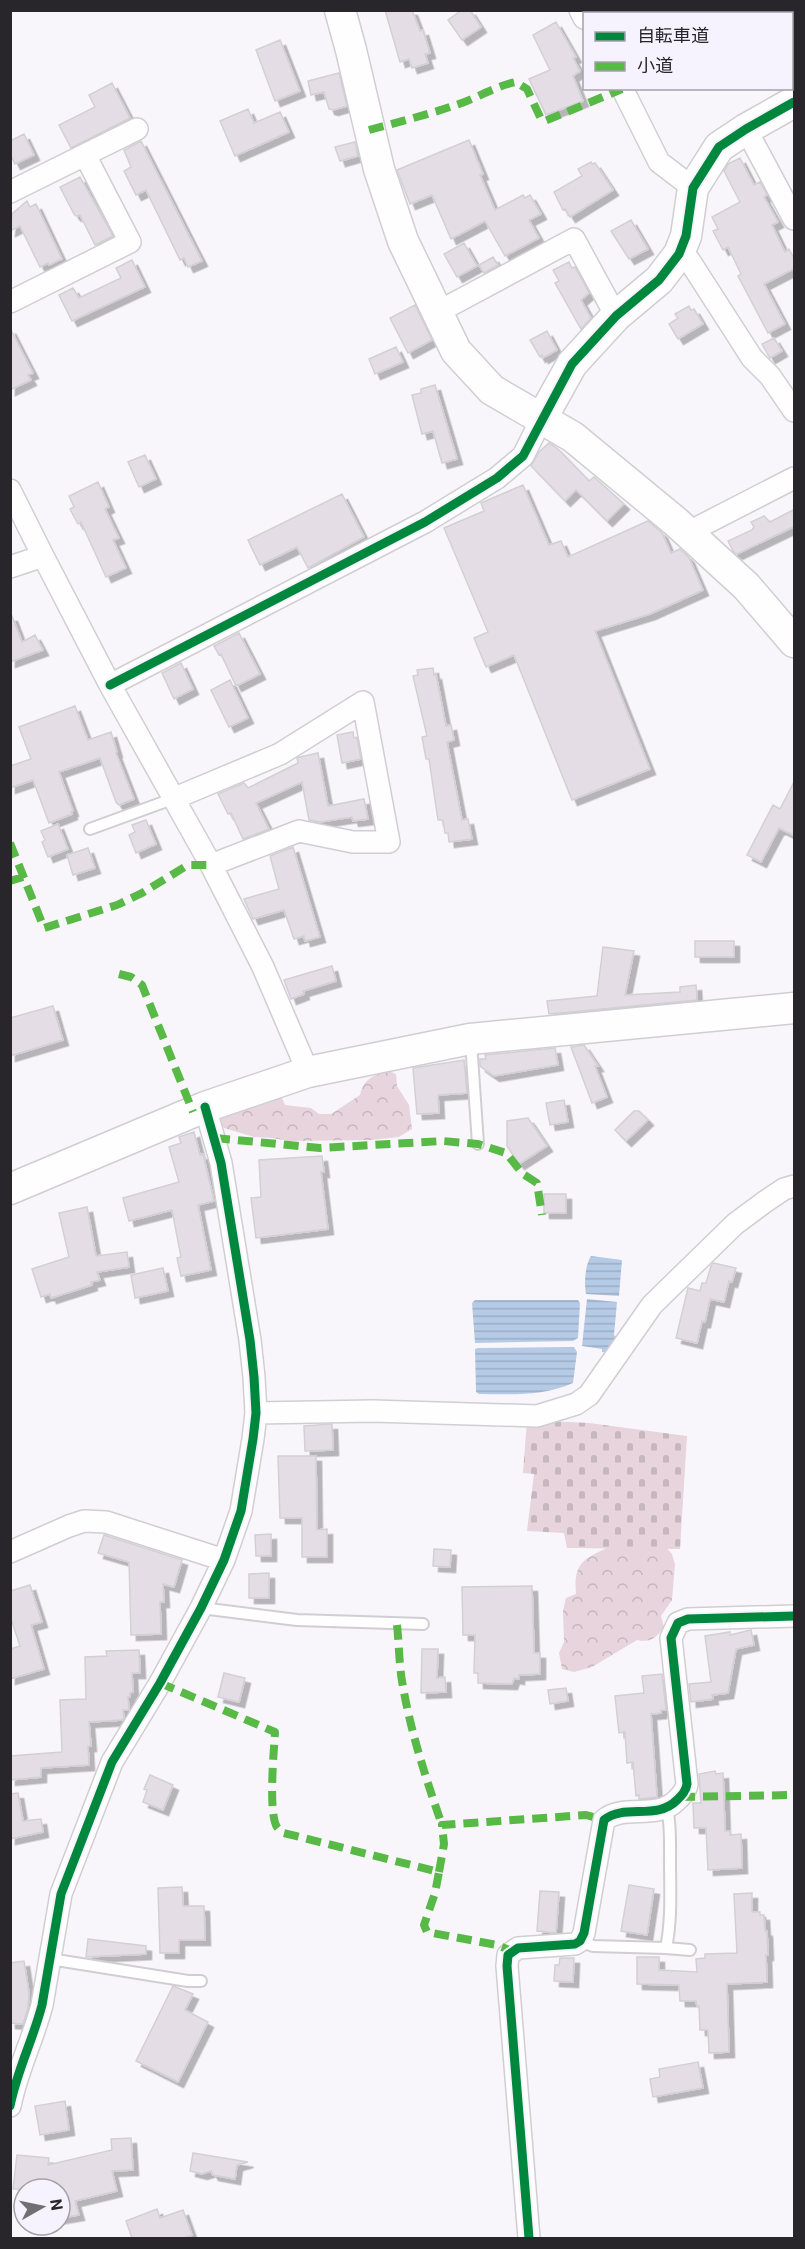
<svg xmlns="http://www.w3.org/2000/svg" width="805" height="2249" font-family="Roboto,'Noto Sans JP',sans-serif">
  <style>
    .forest { fill: url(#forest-crowns) }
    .cemetery { fill: url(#cemetery-stones) }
    .water { fill: url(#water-rules) }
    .building { fill: #e5dde6; stroke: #d3d0d4; stroke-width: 1.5; filter: url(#shadow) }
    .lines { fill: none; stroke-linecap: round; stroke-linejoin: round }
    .lane-casing { stroke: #d0ced3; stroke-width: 14 }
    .street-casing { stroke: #d0ced3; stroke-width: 24 }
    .secondary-casing { stroke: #d0ced3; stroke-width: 33 }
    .lane { stroke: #fefefe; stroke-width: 10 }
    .street { stroke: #fefefe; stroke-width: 21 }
    .secondary { stroke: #fefefe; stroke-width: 30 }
    .quiet { stroke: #58b947; stroke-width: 8; stroke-dasharray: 15 8; stroke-linecap: butt }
    .cycleway-casing { stroke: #f7f3fe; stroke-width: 13 }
    .cycleway { stroke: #00873e; stroke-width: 9 }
  </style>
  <defs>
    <pattern id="forest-crowns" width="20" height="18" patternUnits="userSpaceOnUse" patternTransform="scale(1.5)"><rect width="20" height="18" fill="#e7d4dd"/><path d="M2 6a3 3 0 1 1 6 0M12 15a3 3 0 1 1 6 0" fill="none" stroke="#c6b6be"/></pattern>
    <pattern id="cemetery-stones" width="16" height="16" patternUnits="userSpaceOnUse" patternTransform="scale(1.5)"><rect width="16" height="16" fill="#e7d4dd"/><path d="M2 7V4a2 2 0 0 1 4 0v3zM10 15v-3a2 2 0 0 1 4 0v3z" fill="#c6b6be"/></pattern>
    <pattern id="water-rules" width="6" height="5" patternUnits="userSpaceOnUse" patternTransform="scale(1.5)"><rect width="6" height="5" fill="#b5cae5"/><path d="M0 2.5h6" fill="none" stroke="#9cadc5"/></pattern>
    <filter id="shadow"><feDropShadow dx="5.5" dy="5.5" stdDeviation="0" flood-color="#0004"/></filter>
  </defs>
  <rect width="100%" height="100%" fill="#f8f6fb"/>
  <path class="forest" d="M389,1071L396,1074L397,1086L409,1105L412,1129L399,1137L371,1140L289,1141L272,1138L254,1137L224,1128L218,1122L221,1114L281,1096L285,1105L311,1108L319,1114H331L360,1095C364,1078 374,1075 389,1071Z
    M611,1546H665L672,1554L675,1564L672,1600L661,1616L664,1627C656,1638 651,1643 637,1640L592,1667L574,1672L562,1669L559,1653L564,1642L563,1611L566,1598L576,1594C573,1561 585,1559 611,1546Z"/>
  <path class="cemetery" d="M527,1420L589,1423L687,1436L680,1549L567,1548L564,1533L527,1531L534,1474L523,1473Z"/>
  <path class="water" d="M591,1256L622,1260L619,1296L586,1294C584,1283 585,1265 591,1256Z
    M587,1299L617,1302L614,1335L616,1337L610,1353L602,1352V1349L582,1346Z
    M475,1300H578L580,1303L578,1338L573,1341L475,1343L472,1303Z
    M574,1347L577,1352L573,1383C542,1397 511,1394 479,1394L476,1392L475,1349L478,1348Z"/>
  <path class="building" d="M385,10H412L420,31L423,30L430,53L425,54L428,63L412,68L409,59L400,62Z
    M462,10H470L481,27L462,40L448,20Z
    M556,22L576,57L573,58L580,71L573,76L583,101L546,115L529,79L550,70L533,35Z
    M280,40L300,91L275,101L256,50Z
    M339,73L347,106L333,110L329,109L324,92L311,95L308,81Z
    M112,83L130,118L71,148L59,125L95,107L89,95Z
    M248,109L254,123L280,112L289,132L235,156L220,121Z
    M24,134L34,155L15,164L10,154V141Z
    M469,140L483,174L480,175L495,210L523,195L525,198L530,195L541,214L529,220L539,238L505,256L485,221L451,239L432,195L410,204L397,170Z
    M141,141L202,261L188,267L184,258L180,260L146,190L136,195L124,171L131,167L124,150Z
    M355,142L358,156L340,161L335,147Z
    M740,158L754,185L760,182L767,195L764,197L778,222L772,225L785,252L789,249L795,260V268L764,284L785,324L768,333L738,276L741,274L728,247L723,250L713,231L718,229L712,217L740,202L724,171L728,164Z
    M591,162L592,164L595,163L613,190L570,217L565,209L563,210L554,192L582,176L578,169Z
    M80,177L113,236L95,245L80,215L76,216L74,214L60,187Z
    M27,201L30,207L36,204L62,259L49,265L48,263L40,267L20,226L10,231L12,214Z
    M631,220L648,249L629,259L611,231Z
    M464,243L477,266L457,277L444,254Z
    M493,257L498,265L484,273L479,265Z
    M132,260L145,287L72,321L59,295L73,288L79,298L121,278L116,268Z
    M569,262L572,268L575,267L589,293L581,300L591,318L581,329L555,283L559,281L553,270Z
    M415,305L432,340L408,353L390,318Z
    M689,306L691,310L694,309L703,324L678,339L669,324L678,318L675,314Z
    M10,328L33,373L28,375L31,380L10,390Z
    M547,331L557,350L543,358L542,355L540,357L530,340Z
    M774,338L782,351L770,358L762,344Z
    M396,347L403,362L375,374L369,359Z
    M435,385L457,459L442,463L433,431L422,434L412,395L421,393V389Z
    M549,443L557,448L589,481L594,477L624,504L607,521L576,490L565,501L531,466L539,452Z
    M145,455L156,479L139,487L128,462Z
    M98,482L109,507L105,509L119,538L113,540L126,568L106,577L81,522L78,524L70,509L74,507L69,496Z
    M523,485L549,545L561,541L568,557L648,521L662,533L671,553L680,549L689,558L703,590L650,614L595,631L650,769L572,800L514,655L486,667L474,638L488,632L444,528L484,511L481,503Z
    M342,494L364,537L308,568L297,547L260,565L248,540Z
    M795,509V526L737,554L733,551L728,541L752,530L754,527L751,522L764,516L770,522Z
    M10,616H12L22,642L35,635L43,650L10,662Z
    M239,633L260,674L236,686L221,654L219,655L214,646Z
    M181,663L193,689L174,699L162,673Z
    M433,668L434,675L436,674L446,726L451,725L454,740L447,742L462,820L468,819L472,839L449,842L448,833H445L443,820H438L429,759H426L422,737L427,736L413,676L418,675L417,670Z
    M230,680L248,718L229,727L211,690Z
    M75,706L88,740L111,732L117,752L116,753L134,799L119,805L116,802L100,758L59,772L73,811L71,812L72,814L49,823L33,780L10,788V766L31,759L19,727Z
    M353,732L354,738H357L361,759L342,763L337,735Z
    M318,753L328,806L364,799L368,819L353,821L352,817L320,822L309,820L302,782L256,803L269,829L243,839L231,813L228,814L218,794L244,783L248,788L298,763L297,758L300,757Z
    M795,780V836L779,828L761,862L747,855L773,805L780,809Z
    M146,820L156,844L136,853L129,835L135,832L132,825Z
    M58,824L68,849L48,857L42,842L45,840L41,831Z
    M293,847L320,937L305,941L304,936L294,939L284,910L253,919L244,899L279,889L270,856Z
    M88,848L95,868L73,875L67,855Z
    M695,941H734V957H695Z
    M603,947L634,951L625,995L680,992V987L696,985L697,1000L549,1014L547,1001L597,996Z
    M332,966L336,981L303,991L304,994L291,999L284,980Z
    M53,1006L63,1040L10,1056V1018Z
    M584,1045L598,1066H595L607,1097L592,1103L571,1047Z
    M555,1048L558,1065L494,1076L480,1066V1059H486L485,1055Z
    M464,1060L467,1093L438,1095L439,1113L417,1114L413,1068Z
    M564,1100L568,1122L550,1125L546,1103Z
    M634,1111H639L648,1120L626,1141L615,1130Z
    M528,1118L547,1146L519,1164L507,1146V1121Z
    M194,1132L200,1155L203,1154L214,1201L198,1205L211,1270L181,1276L177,1258L181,1257L172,1210L129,1221L123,1198L179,1182L169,1147L181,1143L179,1137Z
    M322,1156L324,1172H321L328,1229L256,1238L251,1198L261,1197L259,1160Z
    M544,1194H566V1213H544Z
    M87,1207L96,1256L127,1252L129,1267L97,1272L100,1280L91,1282L92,1285L51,1298L50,1294L41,1297L32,1269L69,1257L59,1213Z
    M713,1263L736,1268L732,1282L729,1281L724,1302L710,1299L705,1322L702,1321L697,1343L676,1338L688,1288L700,1291L702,1283H706L711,1266Z
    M163,1268L168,1291L135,1298L131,1275Z
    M332,1424L333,1450L305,1451L304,1426Z
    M278,1456H316L317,1530L327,1529V1557H302V1518H280Z
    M271,1534V1556H256L255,1535Z
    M104,1535L182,1560L174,1587L163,1584L164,1602H160L161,1634L131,1635L129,1562L98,1553Z
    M434,1549L451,1550L450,1567L433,1566Z
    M269,1573V1598H249V1574Z
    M30,1585L42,1622L31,1625L44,1669L10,1679V1649L20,1646L10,1616V1591Z
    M532,1586L534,1653H540V1674L519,1675V1679L514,1678L512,1684L478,1683V1673H474L475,1635H463L462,1587Z
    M751,1630L754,1645L736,1649L728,1693L712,1695L713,1699L691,1702L689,1684L711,1682L705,1636L730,1632V1635Z
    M422,1649H438L437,1678L445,1677L446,1692L421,1693Z
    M139,1650L140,1673H132L133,1692L130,1693V1697H128L129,1710H123L124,1718L122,1720L89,1722L91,1746H88L89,1765L41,1768V1777L10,1780V1756L62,1752L60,1700L86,1699L85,1657L107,1656L106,1651Z
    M224,1673L245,1678L239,1702L218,1697Z
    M662,1674L666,1710H661V1713L651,1714L657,1797L639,1799V1795L636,1796L633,1762L627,1763L625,1732L619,1733L615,1696L644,1693L642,1676Z
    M566,1688L568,1701L550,1704L548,1690Z
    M715,1771L716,1774L723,1773L725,1831H730V1835L741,1834L742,1868L708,1870L706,1828H694L693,1803H701L699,1774Z
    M150,1775L173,1785L163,1810L143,1802L147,1790L144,1789Z
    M18,1793L23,1821L41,1819L43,1832L10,1839V1794Z
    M629,1885L654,1889L647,1935L621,1931Z
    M182,1887L183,1906H204L205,1940H179V1953H160L158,1888Z
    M540,1891L559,1892L556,1933L537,1931Z
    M752,1893V1912H760V1915H764L765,1931H767L768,1955H766L767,1982L727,1984L729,2052L709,2053L708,2030H700L699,2006H697L696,2001H680L679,1985L637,1984V1957H659V1970L697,1972L696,1959L705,1958V1954L737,1953L734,1894Z
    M88,1939L146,1946V1954L86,1957Z
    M560,1958H574L573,1982L554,1981L555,1965H559Z
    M24,1961L29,1993L28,2008L23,2024L10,2023V1963Z
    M173,1986L193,1994L185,2010L208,2022L178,2082L136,2061Z
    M698,2062L703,2088L653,2097L650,2079L660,2077L659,2069Z
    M65,2101L69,2130L40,2135L35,2106Z
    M131,2138L133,2170L112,2171L117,2191L75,2201L79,2215L60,2218V2189H13L17,2155L49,2158L48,2165L112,2150L111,2139Z
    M193,2153L248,2162L237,2165L235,2179L213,2175L211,2171L202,2174L190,2171Z
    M157,2209L160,2218L183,2210L192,2235L184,2238H132L126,2221Z"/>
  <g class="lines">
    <g class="lane-casing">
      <path id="lane" d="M90,829L175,798
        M471,1042L478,1144
        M201,1608L297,1620L423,1624
        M580,1941L593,1946L666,1948C672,1919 670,1889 670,1860C670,1843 671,1825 667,1808
        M666,1948L690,1950
        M50,1959L188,1981H201"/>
    </g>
    <g class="street-casing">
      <path id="street" d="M580,10L584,18
        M622,88L659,162L693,188
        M746,129L794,219
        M10,192L137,129
        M679,254L689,260L752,358L770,376L794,411
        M10,302L130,242L85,155
        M436,313L574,239L616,316
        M10,490L43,556L110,685L211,865L263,967L308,1072
        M687,533L794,478
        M10,567L43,556
        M110,685L425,522L497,478L523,456L542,418
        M175,798L280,754L363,702L389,842H353L299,831L211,865
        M256,1413L373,1411L537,1416L576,1404L589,1395L652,1305L735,1224L766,1201L784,1189L794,1186
        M10,1552L69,1526L84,1521L106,1522L224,1560
        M10,2106C17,2070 33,2040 42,2005L61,1894L112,1762L160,1683L201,1608L224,1560L241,1511L253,1439L256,1413L254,1377L250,1340L221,1163L205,1107
        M529,2238L507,1966L508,1955L518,1948L575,1944L580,1941L584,1933L604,1820C625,1803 656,1821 677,1800C682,1795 686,1791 687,1784L671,1638L678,1623L688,1619L794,1616"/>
    </g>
    <g class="secondary-casing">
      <path id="secondary" d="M340,10L351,50L379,169L403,241L456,351L492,390L573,437L676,522L746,586L794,642
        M542,418L572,364L616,316L659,280L679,254L686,236L693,188L719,147L746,129L794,102
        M10,1189L205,1107L308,1072L470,1039L794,1008"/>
    </g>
    <use href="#lane" class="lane"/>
    <use href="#street" class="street"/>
    <use href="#secondary" class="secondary"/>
    <path class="quiet" d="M369,130C399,122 430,114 459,104C479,97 496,86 516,82L527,89L541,119L545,121L622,89
      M10,843L44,928L117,905L142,893L188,865H211
      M10,881L23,877
      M119,974L131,977L142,985L193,1112
      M215,1138L320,1148L443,1141L478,1144L506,1153L523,1174L537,1183L542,1215
      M397,1625C399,1643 399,1663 402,1681C410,1730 426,1779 442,1825
      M160,1683L275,1732C274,1750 268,1813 277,1827C279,1830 282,1831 284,1833L439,1872L435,1893L424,1925L427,1932L497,1945L512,1951
      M680,1797L794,1795
      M439,1872L444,1844L442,1825L586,1815L604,1820"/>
    <g class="cycleway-casing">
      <path id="cycleway" d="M110,685L425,522L497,478L523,456L572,364L616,316L659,280L679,254L686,236L693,188L719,147L746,129L794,102
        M10,2106C17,2070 33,2040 42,2005L61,1894L112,1762L160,1683L201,1608L224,1560L241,1511L253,1439L256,1413L254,1377L250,1340L221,1163L205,1107
        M529,2238L507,1966L508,1955L518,1948L575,1944L580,1941L584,1933L604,1820C625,1803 656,1821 677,1800C682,1795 686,1791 687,1784L671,1638L678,1623L688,1619L794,1616"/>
    </g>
    <use href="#cycleway" class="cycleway"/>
  </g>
  <rect width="805" height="2249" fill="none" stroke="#28262a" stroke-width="24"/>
  <rect x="583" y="12" width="210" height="78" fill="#f7f3fe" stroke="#a4a1a9" stroke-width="1.5"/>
  <rect x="595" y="32" width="30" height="9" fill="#00873e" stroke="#a4a1a9" stroke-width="1.5"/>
  <text x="637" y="42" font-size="18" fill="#28262a">自転車道</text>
  <rect x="595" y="62" width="30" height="9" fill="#58b947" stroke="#a4a1a9" stroke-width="1.5"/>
  <text x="637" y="72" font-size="18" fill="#28262a">小道</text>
  <g transform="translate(42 2207) rotate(81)"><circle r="28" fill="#f7f3fe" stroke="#a4a1a9" stroke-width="1.5"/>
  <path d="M0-4.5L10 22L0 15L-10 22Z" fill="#716f73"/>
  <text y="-9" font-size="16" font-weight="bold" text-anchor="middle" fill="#28262a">N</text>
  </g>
</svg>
